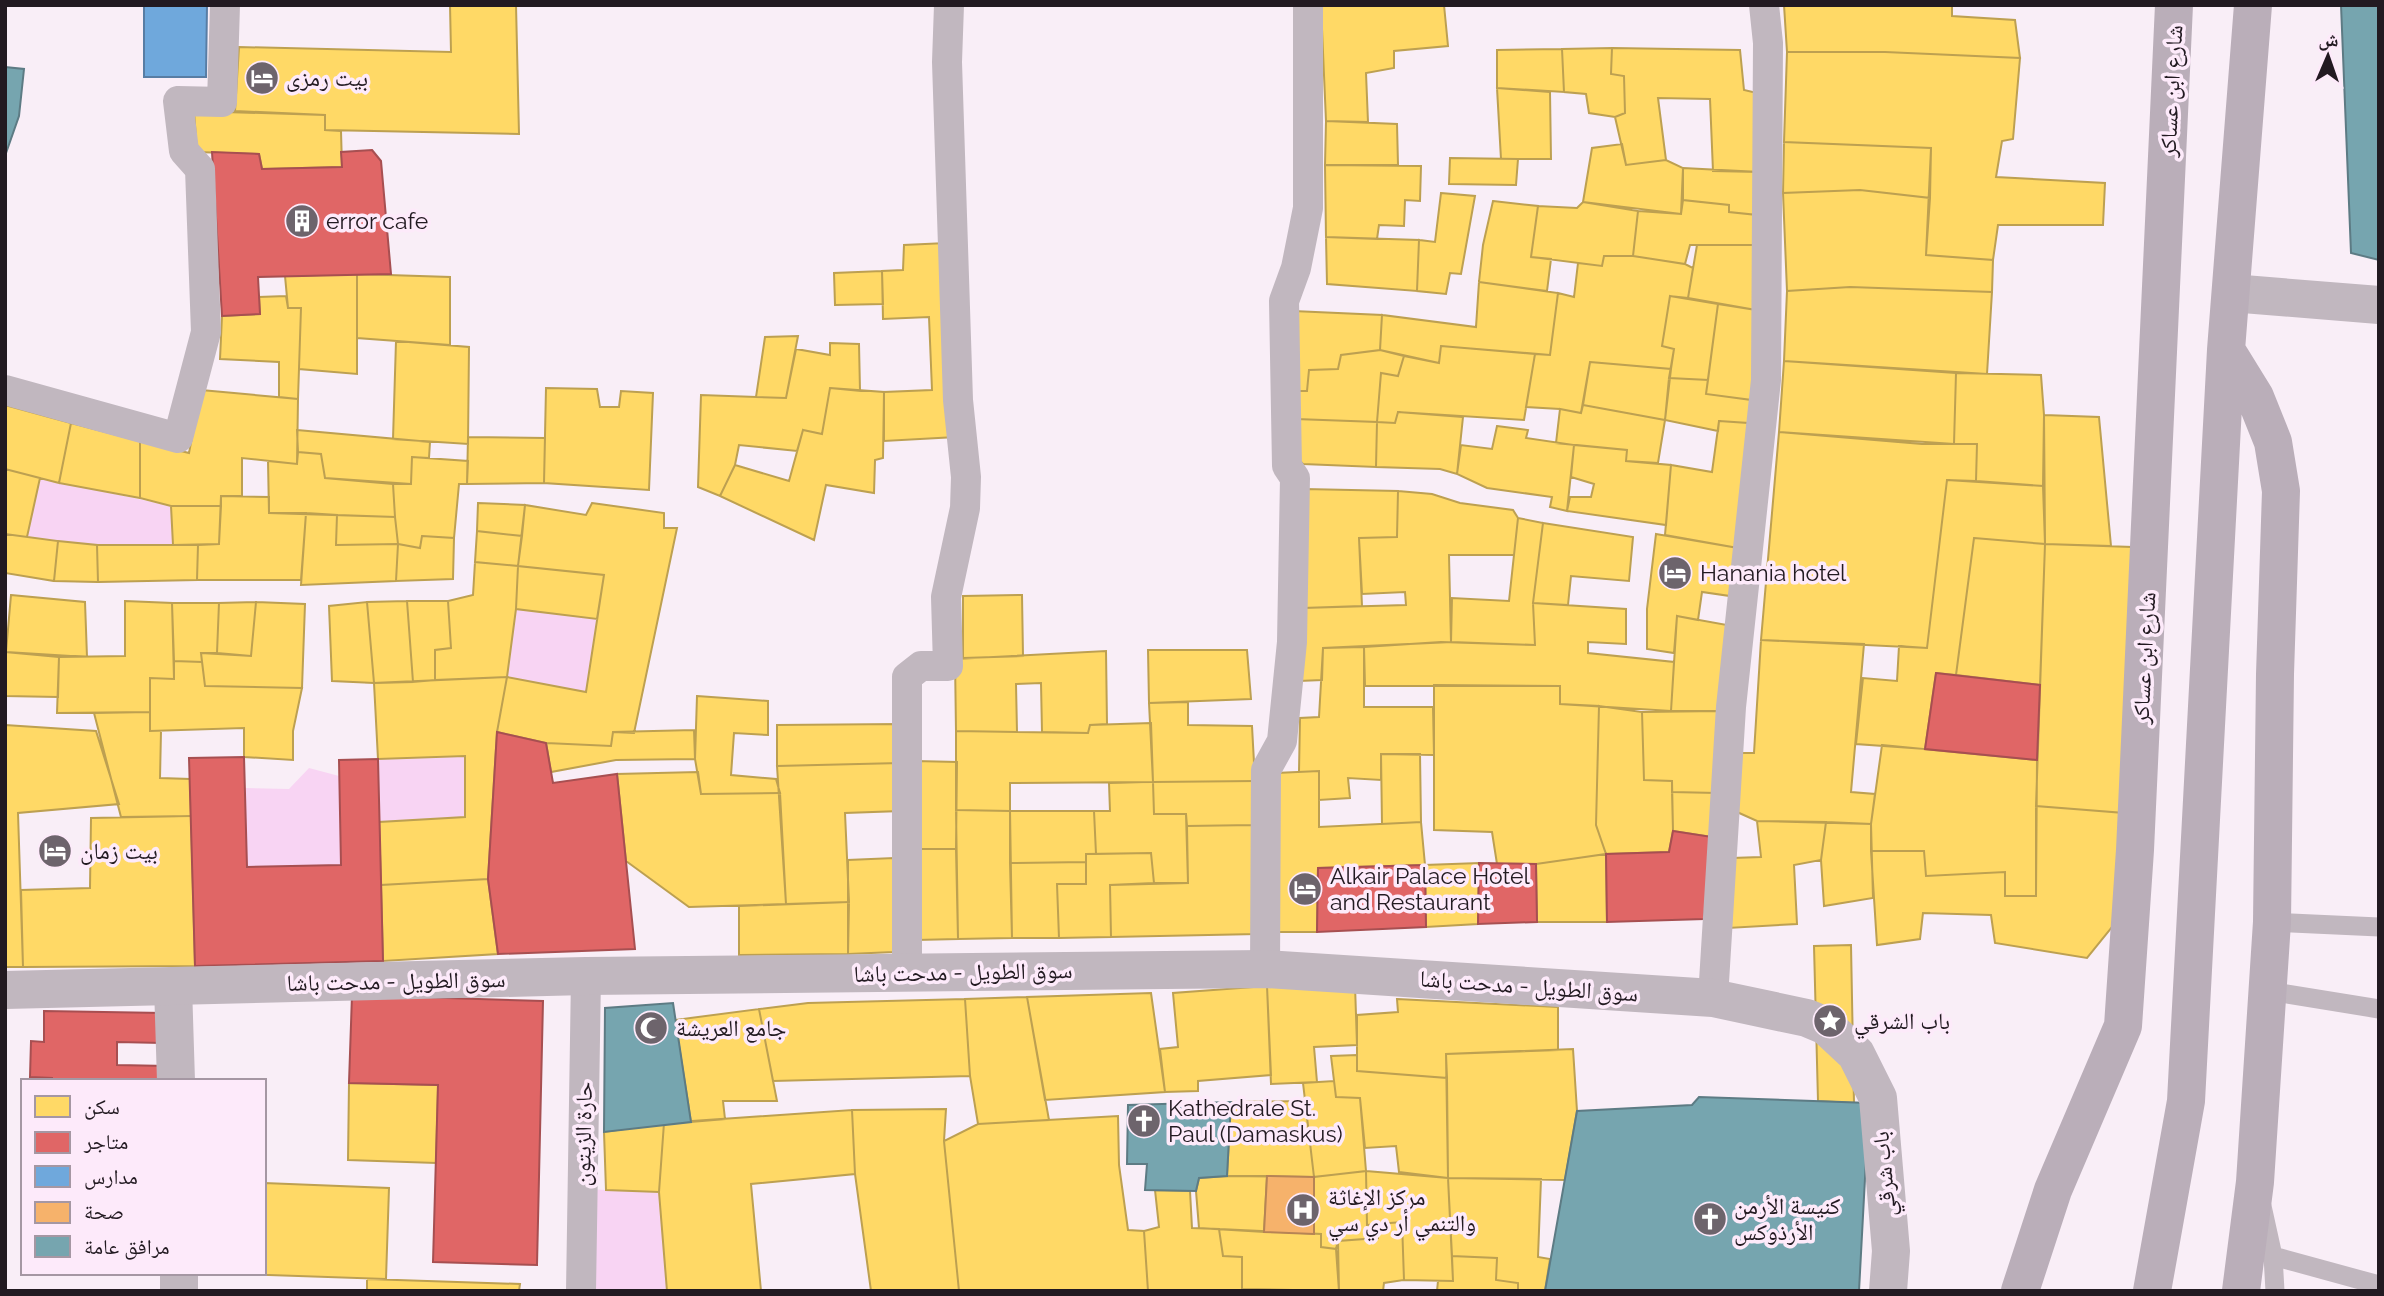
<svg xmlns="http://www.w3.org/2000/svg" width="2384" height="1296" font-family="Raleway,'Noto Naskh Arabic',sans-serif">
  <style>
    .green { fill: #f8d4f3 }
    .homes { fill: #ffd966; stroke: #bda051; stroke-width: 2 }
    .shops { fill: #e06666; stroke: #a74f51; stroke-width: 2 }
    .schools { fill: #6fa8dc; stroke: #587da4; stroke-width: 2 }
    .health { fill: #f6b26b; stroke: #b68455; stroke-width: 2 }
    .public { fill: #76a5af; stroke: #5d7b84; stroke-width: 2 }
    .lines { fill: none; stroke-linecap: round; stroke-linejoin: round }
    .service { stroke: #c1b7bf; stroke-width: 19 }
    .pedestrian { stroke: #c1b7bf; stroke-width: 30 }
    .minor { stroke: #c1b7bf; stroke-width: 38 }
    .tertiary { stroke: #c1b7bf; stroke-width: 38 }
    .primary { stroke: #baaeb9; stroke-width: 38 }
    .labels { text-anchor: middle; stroke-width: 7; stroke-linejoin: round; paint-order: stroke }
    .poi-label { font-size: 23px; fill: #221a21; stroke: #fdeafa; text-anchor: start }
    .street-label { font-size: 23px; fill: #221a21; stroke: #fdeafa }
  </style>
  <rect width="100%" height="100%" fill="#f9eef7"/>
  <path class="green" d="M40,478L171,506L173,545H97L27,537Z
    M516,609L597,619L586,692L507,677Z
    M465,756V817L379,822L378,759Z
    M309,768L339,776L341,865L247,867L245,788L289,789Z
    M582,1189L659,1192L667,1291H581Z"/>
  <path class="homes" d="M450,5H516L519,134L325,130V115L235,111L239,47L451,52Z
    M1444,5L1448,46L1394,51V68L1366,73L1368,122L1326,121L1321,6Z
    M1784,5H1952V16L2015,20L2020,58L1885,52H1787Z
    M1612,48L1740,50L1744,90L1757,93L1759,172L1713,171L1710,99L1658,98L1666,160L1626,165L1615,117L1625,113L1624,76L1611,74Z
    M1612,48L1611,74L1624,76L1625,113L1615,117L1589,113L1586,94L1564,92L1562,49Z
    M1562,49L1564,92L1497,88V50Z
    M1787,52H1885L2020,58L2013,139L2002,141L1996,177L2105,183L2103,225H1998L1993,260L1926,255L1931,148L1784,142Z
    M1497,88L1550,92L1551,159H1501Z
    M194,111L325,115V130L341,131L342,167L262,169L259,154L197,152Z
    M1326,121L1397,124L1398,165H1325Z
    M1784,142L1931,148L1930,198L1860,190L1783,193Z
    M1622,144L1626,165L1666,160L1683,168L1681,214L1583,202L1592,148Z
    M1450,158L1518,159L1516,185L1449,184Z
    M1325,165L1421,166L1420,201L1405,200L1404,226L1379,225L1377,239L1326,237Z
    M1683,168L1759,172L1757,215L1729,212V205L1683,200Z
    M1860,190L1930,198L1926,255L1993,260L1992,292L1850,287L1787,291L1783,193Z
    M1441,193L1475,196L1461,274L1450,273L1446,294L1417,291L1419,240L1435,242Z
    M1683,200L1729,205V212L1757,215L1756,245H1690L1685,264L1633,256L1638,211L1681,214Z
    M1493,201L1538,206L1531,257L1551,259L1547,291L1479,282L1483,245Z
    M1583,202L1638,211L1633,256H1604L1602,266L1531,257L1538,206L1577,208Z
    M1326,237L1419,240L1417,291L1327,284Z
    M946,243L956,437L884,441V392L932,390L929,317L883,319L882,271L903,270L904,245Z
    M1697,245H1756V310L1688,298Z
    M1604,256H1633L1685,264L1693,268L1688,298L1670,296L1662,346L1674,349L1671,369L1590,362L1581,413L1560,409L1526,407L1535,354L1550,355L1558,293L1574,297L1578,263L1602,266Z
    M882,271L883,304L835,305L834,273Z
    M357,274V374L299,369L301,308H288L285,276Z
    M357,274L450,277V345L357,338Z
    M1479,282L1558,293L1550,355L1441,346L1439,363L1380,350L1382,315L1476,327Z
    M1850,287L1992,292L1987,374L1784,361L1787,291Z
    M286,296L288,308H301L298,399L279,397V362L220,359L222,316L260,314L259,297Z
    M1670,296L1718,304L1708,380L1669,378L1674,349L1662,346Z
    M1718,304L1756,310L1752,400L1706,394Z
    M1293,311L1382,315L1380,350L1341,355L1338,369L1309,370L1307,391H1295Z
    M798,336L786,398L756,397L765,337Z
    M396,341L469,347L468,444L393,439Z
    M830,343L859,344L860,391L830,388L822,434L803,430L797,451L739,445L735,465L720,496L698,487L701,395L786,398L796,349L830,355Z
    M1441,346L1535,354L1524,420L1398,412L1395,423L1377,422L1381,373L1398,376L1404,356L1439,363Z
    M1380,350L1404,356L1398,376L1381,373L1377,422L1296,419L1295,391H1307L1309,370L1338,369L1341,355Z
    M1784,361L1956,373L1954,444L1779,432Z
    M1590,362L1671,369L1665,420L1583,405Z
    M1956,373L2041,375L2044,415L2043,486L1976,481L1977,444H1954Z
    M1669,378L1708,380L1706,394L1752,400L1748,423L1719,421L1718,431L1665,420Z
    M546,388L597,389L600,407H619L621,391L653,393L649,490L544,483Z
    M830,388L884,392L883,458L875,460L874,493L826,485L814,540L720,496L735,465L789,481L803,430L822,434Z
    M201,390L298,399L297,464L242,458V496H221V506H171L140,498V441L189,453Z
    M5,405L71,423L59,483L5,469Z
    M1583,405L1665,420L1658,463L1626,461L1627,450L1556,443L1560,409L1581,413Z
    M1398,412L1463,417L1457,474L1440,469L1376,467L1377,422L1395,423Z
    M2044,415L2099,417L2111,546L2045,544Z
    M1296,419L1377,422L1376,467L1303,464L1296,457Z
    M1719,421L1748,423L1738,548L1665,535L1671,465L1712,472Z
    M71,423L140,441V498L59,483Z
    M1497,426L1528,430L1526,438L1574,445L1567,511L1550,507L1552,497L1487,488L1457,474L1461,445L1492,449Z
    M297,430L430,442L429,458L412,457L411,484L325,478L321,454L298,452Z
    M1779,432L1922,444H1977L1976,481L1947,480L1927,648L1761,640Z
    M468,437L545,438L544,483L467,484Z
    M1574,445L1627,450L1626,461L1671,465L1666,525L1567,511L1570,497H1591L1594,484L1571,477Z
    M298,452L321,454L325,478L393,484L395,517L269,513L268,461L297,464Z
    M412,457L468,461L467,484H459L454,538L422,536L420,548L398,544L395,517L393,484H411Z
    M5,469L40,478L27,537L5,534Z
    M1947,480L2043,486L2045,544L1974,538L1956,675L1936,673L1925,749L1856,744L1863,678L1897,681L1899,646L1927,648Z
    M1304,489L1398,491L1397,537L1359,538L1362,606L1302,608Z
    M1398,491L1432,494L1460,503L1513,510L1518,518L1514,555H1449L1451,642L1323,648L1322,680L1299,681L1302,608L1406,605L1405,592L1362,594L1359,538L1397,537Z
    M221,496L269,497V513H306L301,580H197L198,545L219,544Z
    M478,503L525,505L522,536L477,531Z
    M592,503L664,513V528H677L634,733L613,732L611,746L546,743L497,732L507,677L586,692L604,575L518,566L525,505L586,515Z
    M171,506H221L219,544L173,545Z
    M306,513L337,515L336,545L398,544L396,581L301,585Z
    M337,515L395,517L398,544L336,545Z
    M1518,518L1543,523L1533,603L1535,645L1451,642L1452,598L1509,601Z
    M1543,523L1633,537L1629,581L1571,576L1568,605L1533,603Z
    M477,531L522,536L518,566L475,562Z
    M5,534L58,541L54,581L5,573Z
    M1656,534L1738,548L1730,596L1702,592L1698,620L1677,616L1674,653L1647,649V609Z
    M422,536L454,538L453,579L396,581L398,544L420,548Z
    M1974,538L2045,544L2040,685L1956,675Z
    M58,541L97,545L98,582L54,581Z
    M2045,544L2132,547L2124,813L2036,806Z
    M97,545H198L197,580L98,582Z
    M475,562L518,566L516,609L507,677L435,680V650L451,648L448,601L473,595Z
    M518,566L604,575L597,619L516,609Z
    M11,595L85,602L87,657L6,652Z
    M1022,595L1023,656L963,658V596Z
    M125,601L172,603L174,679L150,678V712L57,713L59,657L125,656Z
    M407,601H448L451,648L435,650V680L413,682Z
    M407,601L413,682L374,683L367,602Z
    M256,602L305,604L302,688L205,686L201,653L251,656Z
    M256,602L251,656L217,653L219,603Z
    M367,602L374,683L332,681L329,606Z
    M172,603H219L217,653H201L202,662L174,661Z
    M1533,603L1626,609V644L1588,642V653L1674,662L1671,711L1560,704V686H1365L1364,647L1441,642L1535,645Z
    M1677,616L1727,625L1721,711H1671Z
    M1761,640L1864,644L1851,792L1875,794L1871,824L1757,821L1737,812L1739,753H1754Z
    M1364,647V707H1433L1434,755L1381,754V780L1348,778L1350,798L1319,800V771L1299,772L1300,718L1319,717L1323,648Z
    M1148,650H1247L1251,699L1149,703Z
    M1106,651L1107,724L1090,725L1088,733L1042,732L1041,683L1016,684L1017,732L956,731L955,659Z
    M5,652L59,657L58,697L5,696Z
    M174,661L202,662L205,686L302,688L293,731V760L244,757V728L150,731V678L174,679Z
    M507,677L497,732L488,879L381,885L379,822L465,817V756L378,759L374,683Z
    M1434,685L1560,686V704L1599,706L1596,825L1606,854L1536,864H1497L1492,832L1434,830Z
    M697,696L768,701V735L734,733L731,775L776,779L780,793L701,794L695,759Z
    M1188,702V725L1252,726L1255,781L1153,782L1149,703Z
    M1599,706L1642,712L1644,780L1672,781L1673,831L1669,852L1606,854L1596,825Z
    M1721,711L1716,793L1672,792V781L1644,780L1642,712Z
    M150,712V731H161L160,778L190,779L191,816L121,817L94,713Z
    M1151,723L1153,782L1010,783V811L956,810V731L1088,733L1090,725Z
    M900,724V763L777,766V725Z
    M5,725L96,731L119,804L18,813L23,967H5Z
    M694,730L695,759L616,760L551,772L546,743L611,746L613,732Z
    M1882,745L2037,760L2036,896H2005V872L1926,876L1924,851H1871V824Z
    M1381,754H1420L1421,822L1382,824Z
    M915,761L957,762L956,849H915Z
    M900,763L901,811L845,813L849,902L786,904L777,766Z
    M1319,771V827L1421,822L1425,865L1318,868L1317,932H1277L1276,773Z
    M698,772L701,794L780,793L786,904L689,907L626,861L617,774Z
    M1255,781L1254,825L1187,826L1186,814H1154L1153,782Z
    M1153,782L1154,814H1186L1188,883H1154L1151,853L1096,854L1094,811H1110L1109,783Z
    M1672,792L1716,793L1712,837L1673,831Z
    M2036,806L2124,813L2121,916L2087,958L1995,943L1991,915L1923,913L1920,939L1877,945L1871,851H1924L1926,876L2005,872V896H2036Z
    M956,810L1010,811L1012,938L958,939Z
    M1010,811H1094L1096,854H1086V862L1010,863Z
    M191,816L195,966L23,967L21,890L90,888L91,818Z
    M1757,821L1826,822L1821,860L1794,865L1797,924L1728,928L1732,858L1761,857Z
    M1826,822L1871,824L1873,898L1824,906L1821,860Z
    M1254,825L1257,934L1111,937L1110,885L1188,883L1187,826Z
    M915,849H956L958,939L916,940Z
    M1151,853L1154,883L1110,885L1111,937L1059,938L1057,884H1086V854Z
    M1606,854L1607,922H1537L1536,864Z
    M894,858V952L848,954V860Z
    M1086,862V884H1057L1059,938H1012L1010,863Z
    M1479,863L1478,924L1426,927L1425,865Z
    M488,879L498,954L383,961L381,885Z
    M849,902L848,954L739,955V906Z
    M1851,945L1854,1103L1818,1101L1814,946Z
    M1355,985L1357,1045L1314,1047L1317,1082L1271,1084L1267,986Z
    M1267,986L1271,1075L1198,1081V1091L1165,1092L1160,1049L1178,1047L1173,993Z
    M1151,993L1165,1092L1045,1100L1027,997Z
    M1027,997L1049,1120L978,1124L970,1076L965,999Z
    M965,999L970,1076L773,1081L759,1009L808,1003Z
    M1397,999L1558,1007V1050L1446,1054L1447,1078L1357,1071V1015L1398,1012Z
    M759,1009L777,1101H723L725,1119L691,1122L675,1020Z
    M1573,1049L1577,1111L1565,1180L1448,1178L1446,1054Z
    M1357,1055V1071L1447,1078L1448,1178L1399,1172L1396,1146L1365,1148L1360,1098L1336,1097L1331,1056Z
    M1334,1081L1336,1097L1360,1098L1366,1171L1314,1177L1303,1083Z
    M349,1083L438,1085L436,1163L348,1160Z
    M1305,1101L1314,1177L1227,1176L1231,1102Z
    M946,1109L944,1141L959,1291H871L855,1174L852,1110Z
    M852,1110L855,1174L751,1184L761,1291H667L659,1192L664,1123Z
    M1118,1116L1119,1165L1128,1230L1144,1231L1148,1291H959L944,1141L978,1124Z
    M664,1123L659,1192L606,1190L604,1132Z
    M1366,1171L1448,1178L1453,1281L1404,1280L1402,1222L1367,1225Z
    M1366,1171L1367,1225L1378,1224V1238L1338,1241L1336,1249L1321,1247V1234H1314V1177Z
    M1227,1176H1267L1264,1232L1199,1228L1196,1191L1199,1178Z
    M1448,1178L1541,1179L1538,1257L1550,1259L1545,1291H1518V1283L1496,1280L1497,1258L1452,1256Z
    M264,1183L389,1188L386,1279L209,1273H264Z
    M1155,1190L1190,1191L1192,1228L1219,1229L1223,1256L1242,1257V1291H1148L1144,1231L1159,1227Z
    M1402,1222L1404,1280L1384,1283L1383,1291H1339L1338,1241L1378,1238V1224Z
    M1219,1229L1321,1234V1247L1336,1249L1339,1291L1242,1289V1257L1223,1256Z
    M1452,1256L1497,1258L1496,1280L1518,1283V1291H1437L1438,1281H1453Z
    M367,1279L520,1284L519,1291H367Z"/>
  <path class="shops" d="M372,150L381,161L391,274L258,277L260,314L222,316L212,152L259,154L262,169L342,167L341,152Z
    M1936,673L2040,685L2037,760L1925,749Z
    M497,732L546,743L553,783L617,774L635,949L498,954L488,879Z
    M244,757L247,867L341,865L339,760L378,759L383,961L195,966L189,758Z
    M1673,831L1712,837L1704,919L1607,922L1606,854L1669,852Z
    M1479,863L1536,864L1537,922L1478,924Z
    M1425,865L1426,927L1317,932L1318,868Z
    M352,995L543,1001L537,1265L433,1262L438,1085L349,1083Z
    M44,1011L163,1013L162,1043L117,1042V1065L167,1066V1081H52V1078L30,1077L31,1041L44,1042Z"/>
  <path class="schools" d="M144,5H207L206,77H144Z"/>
  <path class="health" d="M1267,1176L1314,1177V1234L1264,1232Z"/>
  <path class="public" d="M2341,5H2379V260L2351,253Z
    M5,67L24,69L19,116L5,156Z
    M673,1003L691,1122L604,1132L605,1008Z
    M1699,1097L1869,1103L1859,1291H1545L1577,1111L1692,1105Z
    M1231,1102L1227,1176L1199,1178L1196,1191L1145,1190L1147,1164H1127L1128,1105Z"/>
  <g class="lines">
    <path class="service" d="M2272,922L2379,927
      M2268,991L2379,1009
      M2262,1206L2273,1256L2275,1291
      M2273,1256L2379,1285"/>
    <path class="pedestrian" d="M5,390L178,438L206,332L200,169L184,151L178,101L222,102L225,5
      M1265,969L1266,770L1282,741L1292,642L1295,478L1287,466L1284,301L1296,268L1308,208V5
      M907,972V677L921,666H948L946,597L965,508L966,477L958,400L947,62L949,5
      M1713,998L1731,707L1766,380L1768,43L1764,5
      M581,1291L586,976"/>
    <path class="minor" d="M173,986L176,1081
      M179,1291V1273"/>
    <path class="tertiary" d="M2231,293L2379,305
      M5,990L586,976L1265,969L1713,998L1807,1018L1826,1026L1856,1054L1878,1098L1891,1251L1888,1291"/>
    <path class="primary" d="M2226,350L2255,397L2273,442L2281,491L2275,674L2272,922L2255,1182L2241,1291
      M2020,1291L2053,1190L2123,1026L2135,850L2174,5
      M2152,1291L2186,1101L2226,350L2253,5"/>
  </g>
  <defs>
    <g id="hotel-disc" transform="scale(1.75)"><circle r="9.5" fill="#6d646c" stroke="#fdeafa"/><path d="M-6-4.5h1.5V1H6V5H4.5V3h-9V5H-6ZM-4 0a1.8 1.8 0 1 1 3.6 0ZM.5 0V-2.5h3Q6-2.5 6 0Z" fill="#fff"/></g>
    <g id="building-disc" transform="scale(1.75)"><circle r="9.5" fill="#6d646c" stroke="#fdeafa"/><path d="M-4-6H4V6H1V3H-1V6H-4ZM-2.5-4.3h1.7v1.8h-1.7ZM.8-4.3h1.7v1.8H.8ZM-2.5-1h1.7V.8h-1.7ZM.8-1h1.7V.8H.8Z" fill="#fff"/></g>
    <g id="sight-disc" transform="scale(1.75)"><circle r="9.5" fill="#6d646c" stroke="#fdeafa"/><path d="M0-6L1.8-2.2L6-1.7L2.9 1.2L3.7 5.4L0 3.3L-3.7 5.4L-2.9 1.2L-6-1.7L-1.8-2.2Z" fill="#fff"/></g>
    <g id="mosque-disc" transform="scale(1.75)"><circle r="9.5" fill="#6d646c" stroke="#fdeafa"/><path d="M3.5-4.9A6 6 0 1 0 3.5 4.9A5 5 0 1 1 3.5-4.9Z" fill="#fff"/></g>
    <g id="church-disc" transform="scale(1.75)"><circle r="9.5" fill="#6d646c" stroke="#fdeafa"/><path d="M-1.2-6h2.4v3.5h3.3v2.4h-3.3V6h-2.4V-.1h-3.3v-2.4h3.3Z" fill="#fff"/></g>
    <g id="hospital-disc" transform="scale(1.75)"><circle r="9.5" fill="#6d646c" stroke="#fdeafa"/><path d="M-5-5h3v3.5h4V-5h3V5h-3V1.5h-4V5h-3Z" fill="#fff"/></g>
  </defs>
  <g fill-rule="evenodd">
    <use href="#hotel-disc" x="262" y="78"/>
    <use href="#building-disc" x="302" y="221"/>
    <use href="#hotel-disc" x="1675" y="573"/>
    <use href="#hotel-disc" x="55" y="851"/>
    <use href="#hotel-disc" x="1305" y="889"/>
    <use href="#sight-disc" x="1830" y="1021"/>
    <use href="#mosque-disc" x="651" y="1028"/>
    <use href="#church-disc" x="1144" y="1121"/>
    <use href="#hospital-disc" x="1303" y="1210"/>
    <use href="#church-disc" x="1710" y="1219"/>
  </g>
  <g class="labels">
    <g class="poi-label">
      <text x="286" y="86">بيت رمزى</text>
      <text x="326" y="229">error cafe</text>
      <text x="1700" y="581">Hanania hotel</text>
      <text x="80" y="859">بيت زمان</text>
      <text x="1330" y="884">Alkair Palace Hotel<tspan x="1330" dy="26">and Restaurant</tspan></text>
      <text x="1854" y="1029">باب الشرقي</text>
      <text x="676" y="1036">جامع العريشة</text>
      <text x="1168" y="1116">Kathedrale St.<tspan x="1168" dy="26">Paul (Damaskus)</tspan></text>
      <text x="1328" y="1205">مركز الإغاثة<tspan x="1328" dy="26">والتنمي أر دي سي</tspan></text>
      <text x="1734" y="1214">كنيسة الأرمن<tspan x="1734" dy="26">الأرذوكس</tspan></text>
    </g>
    <g class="street-label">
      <text transform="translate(2171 91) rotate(-87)" y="8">شارع ابن عساكر</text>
      <text transform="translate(2144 658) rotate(-87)" y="8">شارع ابن عساكر</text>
      <text transform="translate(963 972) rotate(-1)" y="8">سوق الطويل - مدحت باشا</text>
      <text transform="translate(396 981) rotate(-1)" y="8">سوق الطويل - مدحت باشا</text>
      <text transform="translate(1529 986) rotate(4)" y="8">سوق الطويل - مدحت باشا</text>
      <text transform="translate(583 1134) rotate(-89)" y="8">حارة الزيتون</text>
      <text transform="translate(1884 1174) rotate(-95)" y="8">باب شرقي</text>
    </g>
  </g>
  <rect width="2384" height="1296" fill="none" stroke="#221a21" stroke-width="14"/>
  <rect x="21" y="1079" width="245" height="196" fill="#fdeafa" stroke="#a597a3" stroke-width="2"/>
  <rect x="35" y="1096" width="35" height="21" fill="#ffd966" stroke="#a597a3" stroke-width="2"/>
  <text x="84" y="1114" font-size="21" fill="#221a21">سكن</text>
  <rect x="35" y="1132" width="35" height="21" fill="#e06666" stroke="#a597a3" stroke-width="2"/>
  <text x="84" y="1149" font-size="21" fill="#221a21">متاجر</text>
  <rect x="35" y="1166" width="35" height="21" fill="#6fa8dc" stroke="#a597a3" stroke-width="2"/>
  <text x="84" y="1184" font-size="21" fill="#221a21">مدارس</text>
  <rect x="35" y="1202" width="35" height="21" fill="#f6b26b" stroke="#a597a3" stroke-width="2"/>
  <text x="84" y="1219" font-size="21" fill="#221a21">صحة</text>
  <rect x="35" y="1236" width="35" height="21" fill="#76a5af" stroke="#a597a3" stroke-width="2"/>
  <text x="84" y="1254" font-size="21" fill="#221a21">مرافق عامة</text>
  <g transform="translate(2328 56) rotate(2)" stroke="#fdeafa" stroke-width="5" paint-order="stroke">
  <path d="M0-5L12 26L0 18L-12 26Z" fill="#221a21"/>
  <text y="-10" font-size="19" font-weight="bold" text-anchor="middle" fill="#221a21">ش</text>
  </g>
</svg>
